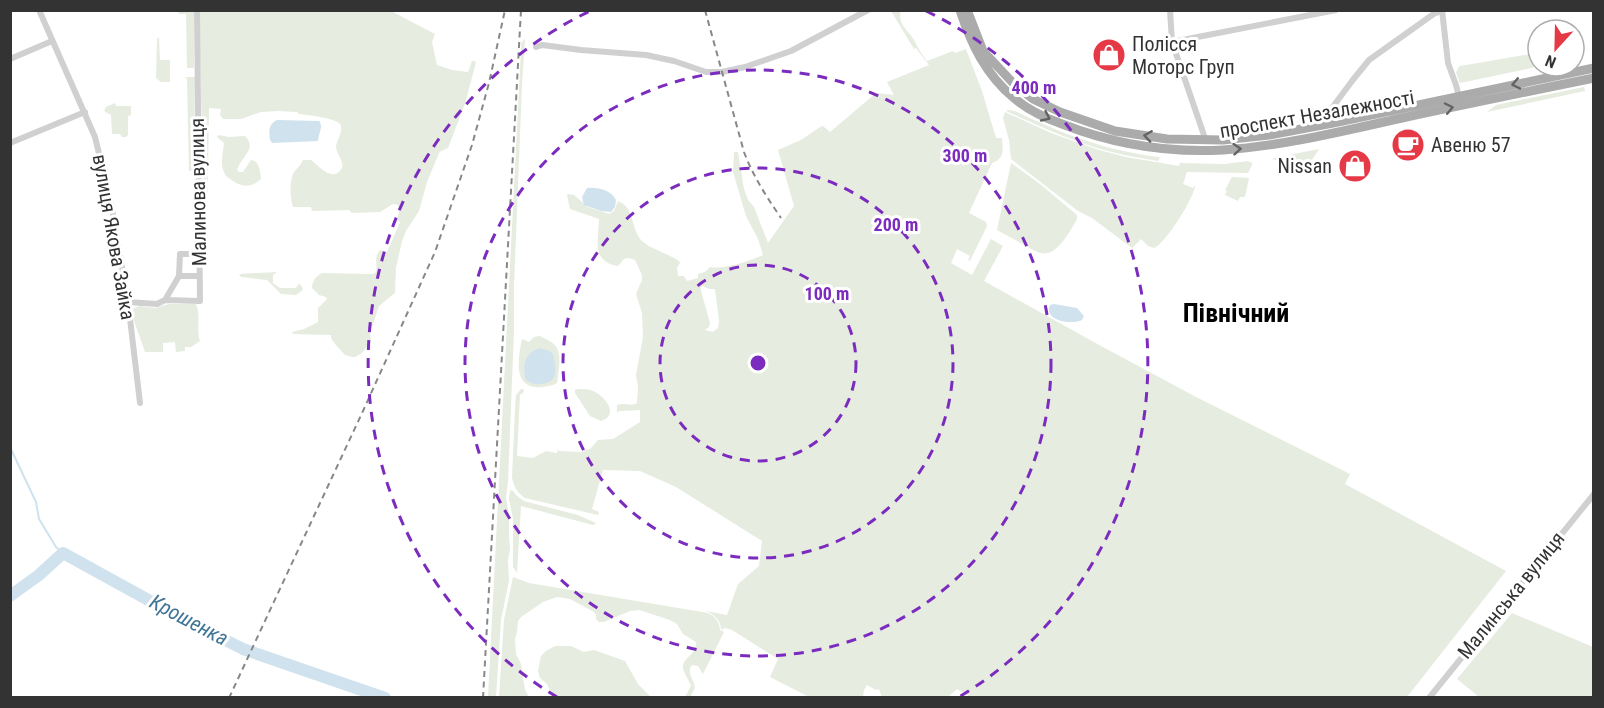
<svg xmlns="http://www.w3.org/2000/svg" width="1604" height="708" font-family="'Roboto Condensed',sans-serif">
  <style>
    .green { fill: #e6ecdf; fill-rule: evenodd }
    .water { fill: #cfe2ee }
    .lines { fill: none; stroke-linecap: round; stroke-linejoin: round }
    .stream { stroke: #cfe2ee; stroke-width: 2 }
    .river { stroke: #cfe2ee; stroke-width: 12 }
    .street { stroke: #d0d0d0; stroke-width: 6 }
    .primary { stroke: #ababab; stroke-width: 9 }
    .rail { stroke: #888; stroke-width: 2; stroke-dasharray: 6 4.5; stroke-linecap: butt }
    .oneway { stroke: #636363 }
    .ring { fill: none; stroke: #7b2cbf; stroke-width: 3; stroke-dasharray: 10 8 }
    .labels { text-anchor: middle; stroke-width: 6; stroke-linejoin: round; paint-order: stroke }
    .poi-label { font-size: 20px; fill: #333; stroke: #fff; text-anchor: start }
    .street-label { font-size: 20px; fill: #333; stroke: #fff }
    .water-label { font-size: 21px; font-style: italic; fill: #3f7597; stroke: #fff }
    .district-label { font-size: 26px; font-weight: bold; fill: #000; stroke: #fff }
    .centre { fill: #7b2cbf; stroke: #fff; stroke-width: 3 }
    .ring-label { font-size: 18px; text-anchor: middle; font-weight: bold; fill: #7b2cbf; stroke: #fff; stroke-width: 6; stroke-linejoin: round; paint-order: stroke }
  </style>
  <rect width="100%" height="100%" fill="#fff"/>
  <path class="green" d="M199,11H391L435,34L432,42L437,65L452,70L468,72L472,61H474L476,62L465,104L448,148L441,151L439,153L427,182L419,211L406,231L402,241L396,268L395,293L379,306L370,333L371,341L362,353L355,357H352L345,355L335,344L331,338V335L293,334L292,332L304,329L318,322V308L327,299L326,297L319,295L312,288C312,281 316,276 322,273L373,274L376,272C378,263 373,259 380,250L387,252L400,222L397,219L399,212L398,205L393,204L380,212L352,213L349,210L312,211L311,207H293C290,198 289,181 294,172C297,168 301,165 303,160H311C318,165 330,180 339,172C348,164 336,155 336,146C337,140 344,130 340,124C335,118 308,115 299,114L297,112L278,111L261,112L241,119H223L220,115L221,109L209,108L207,238H203V178Z
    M891,11H901C897,24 908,30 914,40C918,48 922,55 927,61L953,51L955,53L966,49L982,91L996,138H1002C1003,149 1005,159 992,163L969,213L986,222L987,226L970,261L968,260L970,256L957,249L951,263L972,275L991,239L1003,246L984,281L1101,346L1196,397L1350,474L1345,484L1506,571L1407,697L972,698L957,689L948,697L882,698L879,689L876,690L867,685L864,690L863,697H809L770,677L778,659L732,630L725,628L721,630C721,620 715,615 706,611L727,615L738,584L759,566L762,541L676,487L640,471L603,470L592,509L599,512L598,515L525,498C517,493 513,485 512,477L515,408L516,395L521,389H523L524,392L520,395L517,456L533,458L546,451L557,453L558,449L559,451L584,452V450L590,449L598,440L613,439L640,422V410L619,411L617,413V405C624,402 632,407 637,403L638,387L636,375L643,337L642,313L636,294L642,280V275L635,260L632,259L627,258L624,259L618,266C590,261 599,239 599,219L570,209L567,195L568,194L574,195L588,207L609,214L614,211L618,201C635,208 630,226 641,240C648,248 669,254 679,261L680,263L677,268L678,276H684L687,281L698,278V274L705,272L710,267C724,270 749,261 763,255L758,239L746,216L733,172L734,152H738L744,189L748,200L754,207L768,243L794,206L778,150L801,140L820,127L823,126L830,132L876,93L894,95L887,82L929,65L916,48L914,49ZM703,286L709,289H715L719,321L718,328L713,332L705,330L709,327L710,323L701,291V287Z
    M178,12H194V68H187L186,14H179Z
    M159,37L160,60H170V82H161L156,78L157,39Z
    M524,39L525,40L522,85L514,285V330L508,482L506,497L509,516V537L510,549L508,560L509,581L501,620L496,697H488L521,50V44Z
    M1538,50V66H1541L1460,83L1456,73L1458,68L1460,66L1531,54Z
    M185,77H195L194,171H189L187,79Z
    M1584,87L1585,91L1487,112L1496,105Z
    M115,103L116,106H131V115L128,116V135L126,137H122L120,134H112L111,115L104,111L106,107Z
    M1008,110L1015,111C1060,133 1109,152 1160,157L1158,161C1143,158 1127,156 1112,152C1075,143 1040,126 1006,111Z
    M1005,112L1051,133L1099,150L1126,157L1179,166L1180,163L1224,164L1248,161L1252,163V165L1248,173L1187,172L1183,184L1193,188L1195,185C1195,197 1165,244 1154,248L1148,246L1141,239L1132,248L1092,218L1078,211L1011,159L1009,140L1003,118Z
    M218,135L229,137L245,136C258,149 241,156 237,170L239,172H243L251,160C260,161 260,172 261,179C250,189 241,187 230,179C228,177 225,176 224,172C220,163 223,153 224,143L217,137Z
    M1319,149L1306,169L1272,159L1274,158Z
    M1011,163L1040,184L1077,215V219C1071,229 1060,251 1047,253C1045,254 1039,253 1037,252L997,230Z
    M1232,177L1249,178L1245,197H1240L1238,201L1225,195L1227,191L1225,190Z
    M277,272L273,275V283L280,288H296L299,284L301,285L303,290L296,295L281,294L267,280L241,277L239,274Z
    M169,304H196C201,315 196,330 200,341L191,347H185V351L176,352L175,342L163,343V352H145L132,315V309L139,306L155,308Z
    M540,336C545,339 554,342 557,348C562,357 558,374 557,383C552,386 548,386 542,387C512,390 518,358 522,339L529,342L534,337Z
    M578,389C583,389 589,389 593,391C605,396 620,415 601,421L590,416L575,393V390Z
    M510,490L513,491L517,496L524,501L578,515L596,523L595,524L593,525L521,506L517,573L519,576L513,567V519L509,499Z
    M513,577L529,583L708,613C716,617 719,621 720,630L724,632L703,674L698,666L692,665C686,673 694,679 695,688L690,697H685L691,686C689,680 683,672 683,667C683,657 697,655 696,642L683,634L677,624L670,620L639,610L630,611L604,622H599L596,619V615L594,612L570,599L557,597L543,602L521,617L518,621L517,632L515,639L516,654L521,664L525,690L529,697H499L504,620Z
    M1512,613L1593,647V697H1479L1457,679Z
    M555,646H571L584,652L594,650L625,661L638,684L651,697H553L547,684L540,678L538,671L541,656L546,651Z"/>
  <path class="water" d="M277,120L319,121C324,127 318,134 318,141L272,143L270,140C269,132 268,124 277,120Z
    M587,188C598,187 611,190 616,200L615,207L611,212L601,211L584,205L582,197Z
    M1054,304L1077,308L1084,316L1082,320C1072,325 1043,321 1050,305Z
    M539,348L550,351L553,354C556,370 560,382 540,384C534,385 531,383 526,380C522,366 524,354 539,348Z"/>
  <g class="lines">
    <path class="stream" d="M10,447L36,502L39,519L56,547L63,553"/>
    <path class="river" d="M10,596L39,575L63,553L172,613L243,649L385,698"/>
    <path class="street" d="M39,10L95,137L111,203L128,302L140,403
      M1170,10L1172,42L1206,141
      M1442,10L1448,63L1456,85L1459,97
      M1172,42L1336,10
      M536,47L542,45L550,46L581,50L646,55L674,61L706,72H722L745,67L791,51L868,10
      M10,59L52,41
      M1333,123L1330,112L1332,108L1352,81L1369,60L1435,13L1442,11
      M10,143L85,112
      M179,276H199
      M165,300L179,276L180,254H199
      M128,302L157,304L165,300L200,301L197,10
      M1429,698L1594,494"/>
    <path class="primary" d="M960,10C971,44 986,75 1014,98C1028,110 1045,118 1062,124C1113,144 1168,153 1223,150C1283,146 1343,131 1402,118C1466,104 1530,91 1594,78
      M967,10L983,51L1014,84L1033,99L1060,112L1115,131L1167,139L1223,140L1269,135L1333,123L1594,68"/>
    <path class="rail" d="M705,10L744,152C753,176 766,196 781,218
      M229,698L363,411L435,252L472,145L489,83L505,10
      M483,698L521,10"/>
  </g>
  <defs><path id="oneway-chevron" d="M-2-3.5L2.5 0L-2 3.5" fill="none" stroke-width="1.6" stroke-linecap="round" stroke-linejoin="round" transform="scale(1.5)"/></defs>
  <g class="oneway">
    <use href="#oneway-chevron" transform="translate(1516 84) rotate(168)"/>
    <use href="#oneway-chevron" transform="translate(1449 108) rotate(-12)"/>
    <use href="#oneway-chevron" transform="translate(1046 117) rotate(25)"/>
    <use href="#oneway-chevron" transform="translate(1148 136) rotate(-172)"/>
    <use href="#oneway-chevron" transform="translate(1237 149) rotate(-5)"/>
  </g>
  <g class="ring">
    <circle cx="758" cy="363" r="98"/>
    <circle cx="758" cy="363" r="195"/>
    <circle cx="758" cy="363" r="293"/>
    <path d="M557 697A390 390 0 0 1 590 11M926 11A390 390 0 0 1 959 697"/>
  </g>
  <defs>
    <g id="shop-disc" transform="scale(1.725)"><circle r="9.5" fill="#e63946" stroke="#fff"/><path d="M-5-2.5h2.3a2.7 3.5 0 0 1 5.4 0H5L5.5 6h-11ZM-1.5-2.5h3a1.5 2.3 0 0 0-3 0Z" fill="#fff"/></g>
    <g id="cafe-disc" transform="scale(1.725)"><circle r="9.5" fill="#e63946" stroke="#fff"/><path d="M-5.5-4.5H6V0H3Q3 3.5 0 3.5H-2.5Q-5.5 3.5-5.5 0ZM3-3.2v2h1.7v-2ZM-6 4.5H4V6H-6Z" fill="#fff"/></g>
  </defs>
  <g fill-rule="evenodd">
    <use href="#shop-disc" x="1109" y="55"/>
    <use href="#cafe-disc" x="1408" y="145"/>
    <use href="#shop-disc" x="1355" y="166"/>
  </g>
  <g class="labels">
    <g class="poi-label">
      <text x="1132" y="51">Полісся<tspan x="1132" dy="23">Моторс Груп</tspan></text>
      <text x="1431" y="152">Авеню 57</text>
      <text x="1332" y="173" text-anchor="end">Nissan</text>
    </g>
    <g class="street-label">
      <text transform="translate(1317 114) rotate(-10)" y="7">проспект Незалежності</text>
      <text transform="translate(198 192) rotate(-91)" y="7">Малинова вулиця</text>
      <text transform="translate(114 237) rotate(80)" y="7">вулиця Якова Зайка</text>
      <text transform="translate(1511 595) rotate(-51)" y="7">Малинська вулиця</text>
    </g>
    <g class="water-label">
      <text transform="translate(189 620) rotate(28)" y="7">Крошенка</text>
    </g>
    <g class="district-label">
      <text x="1236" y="322">Північний</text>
    </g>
  </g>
  <circle cx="758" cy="363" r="9" class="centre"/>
  <g class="ring-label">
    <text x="1034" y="94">400 m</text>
    <text x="965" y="162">300 m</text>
    <text x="896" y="231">200 m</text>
    <text x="827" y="300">100 m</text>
  </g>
  <rect width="1604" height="708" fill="none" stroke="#333333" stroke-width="24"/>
  <g transform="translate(1556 48) rotate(202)"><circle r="28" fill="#ffffff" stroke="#adadad" stroke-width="1.5"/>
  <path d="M0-4.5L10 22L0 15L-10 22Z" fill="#e63946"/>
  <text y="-9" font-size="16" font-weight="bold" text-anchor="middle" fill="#333333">N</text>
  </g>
</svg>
